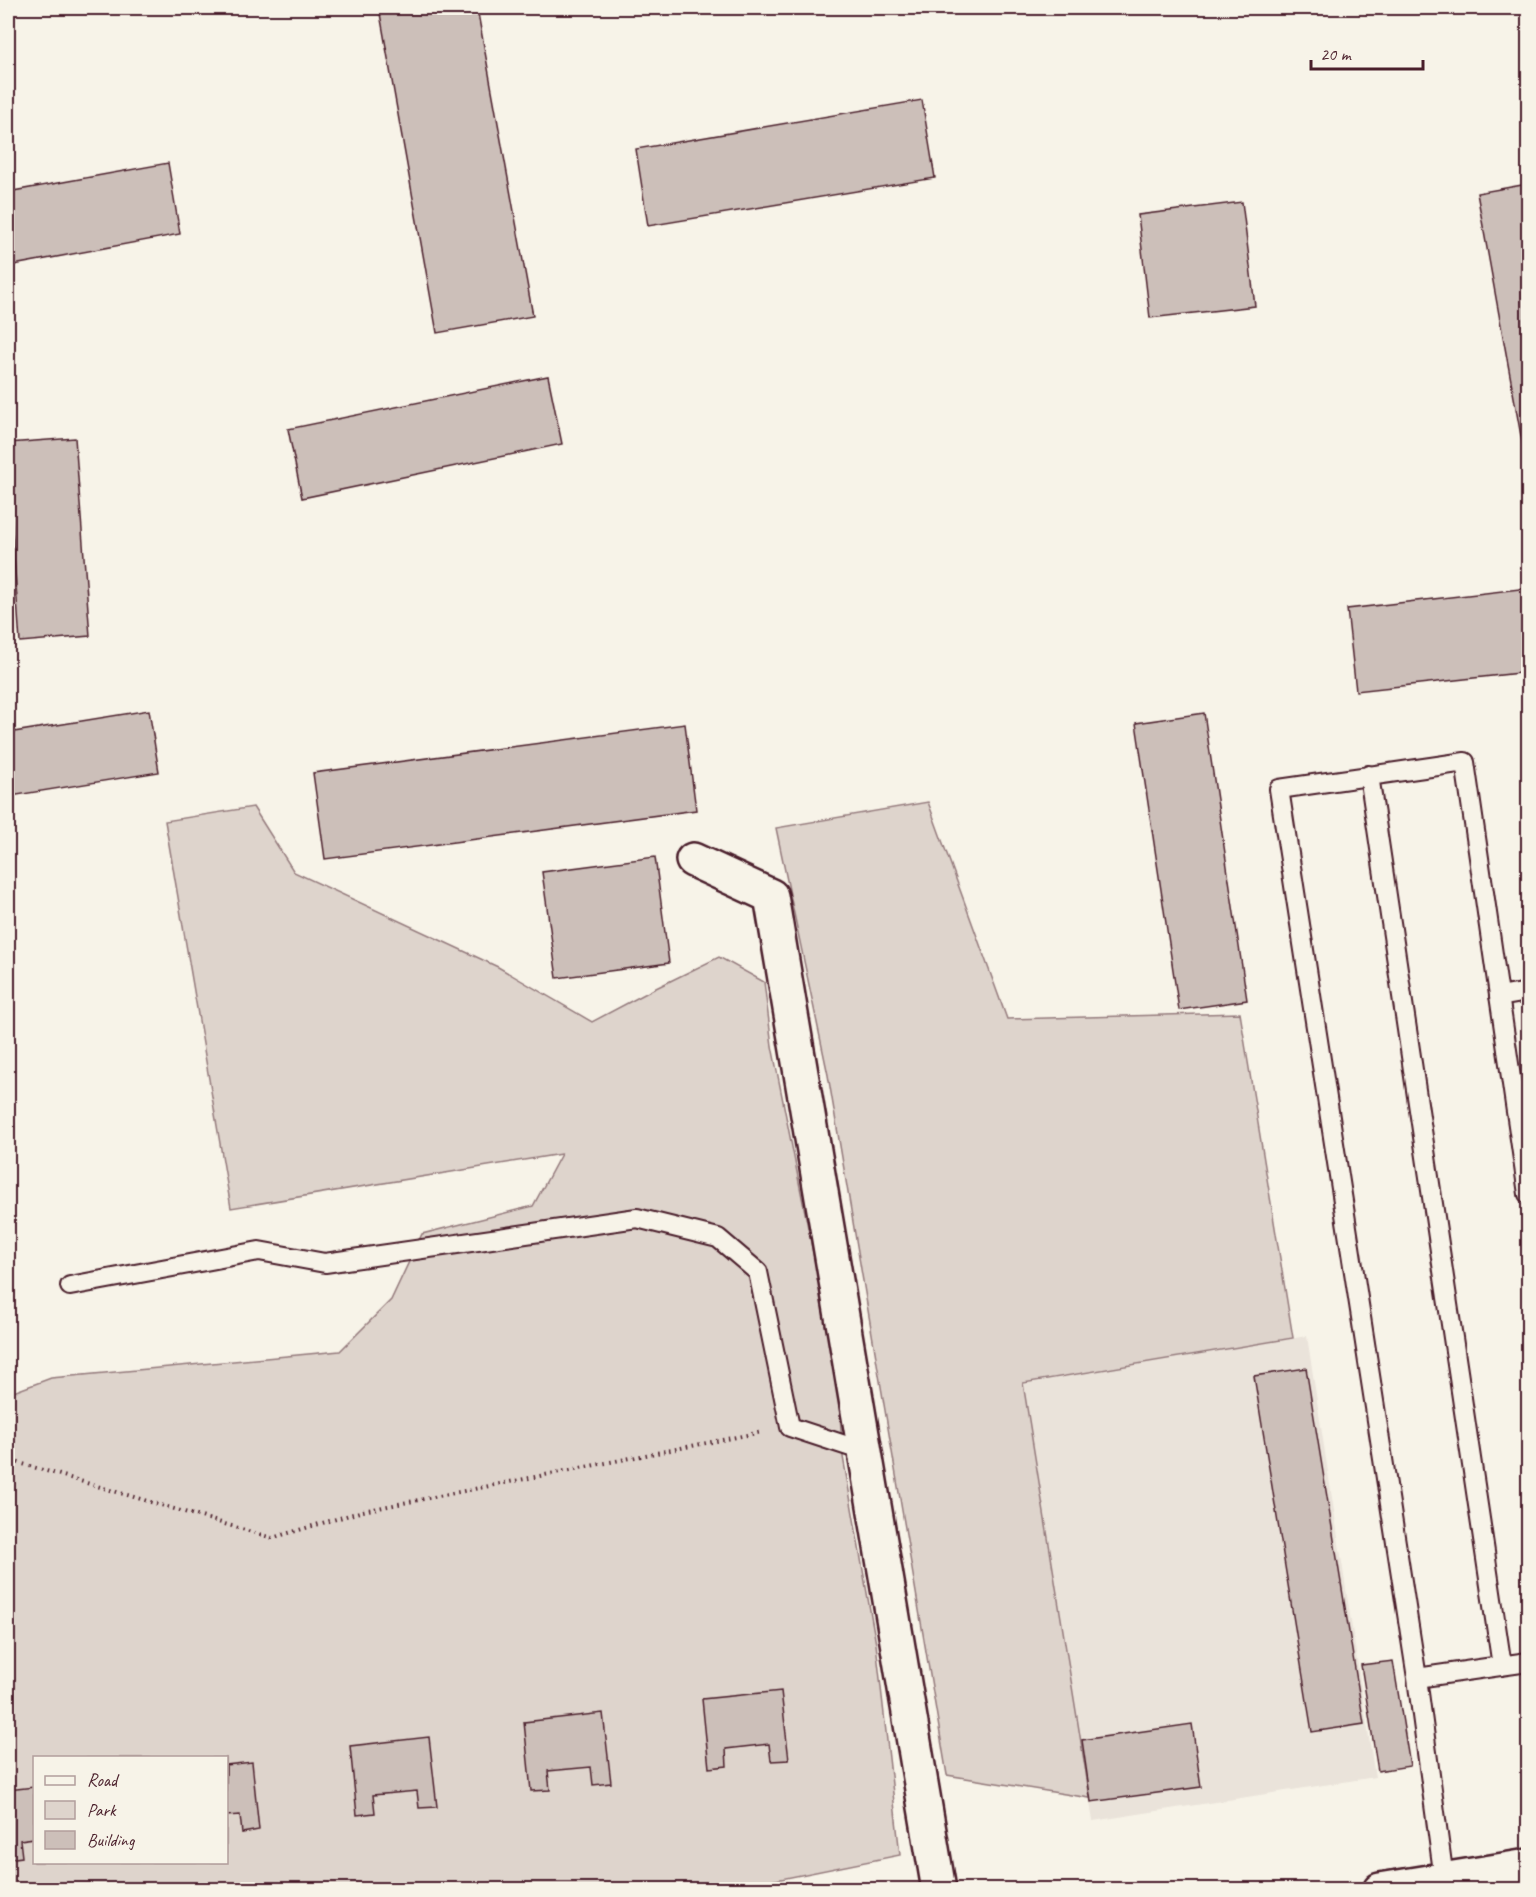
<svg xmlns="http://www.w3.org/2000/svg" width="1536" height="1897" font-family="Caveat,sans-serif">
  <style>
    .built { fill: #eae3da }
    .green { fill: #ded4cc; stroke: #947a7c; stroke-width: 1.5; fill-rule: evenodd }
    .building { fill: #ccbfb9; stroke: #4a1f2b; stroke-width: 1.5 }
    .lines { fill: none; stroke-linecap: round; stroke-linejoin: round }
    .lane-casing { stroke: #4a1f2b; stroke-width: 22 }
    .street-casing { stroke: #4a1f2b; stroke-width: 38 }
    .primary-casing { stroke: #4a1f2b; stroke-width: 38 }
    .path { stroke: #4a1f2b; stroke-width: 4; stroke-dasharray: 1.5 4.5; stroke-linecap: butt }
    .lane { stroke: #f7f3e8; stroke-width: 18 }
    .street { stroke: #f7f3e8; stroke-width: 33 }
    .primary { stroke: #f7f3e8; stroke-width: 33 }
  </style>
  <rect width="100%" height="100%" fill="#f7f3e8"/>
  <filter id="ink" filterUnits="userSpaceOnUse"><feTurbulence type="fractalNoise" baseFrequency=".0167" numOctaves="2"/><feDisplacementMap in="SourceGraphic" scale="12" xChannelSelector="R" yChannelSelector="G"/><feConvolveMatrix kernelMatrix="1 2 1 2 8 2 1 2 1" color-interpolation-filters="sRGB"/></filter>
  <g filter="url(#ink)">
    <path class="built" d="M1307,1336L1375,1777L1093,1821L1023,1383Z"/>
    <path class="green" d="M928,802L1007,1019L1240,1013L1293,1338L1023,1383L1090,1798L947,1775L828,1075L776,828Z
      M253,807L294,872L498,967L592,1022L654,989L719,957L764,982L772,1046L837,1374L843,1457L876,1644L900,1855L727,1890H8V1394L51,1378L340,1351L391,1300L422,1234L533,1206L561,1154L231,1208L165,821ZM34,1758H226V1862H34Z"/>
    <path class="building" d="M379,8H477L533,316L437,333Z
      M922,100L935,178L648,226L636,149Z
      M168,163L180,234L8,266V192Z
      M1528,184V446L1523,447L1477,193Z
      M1242,202L1255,306L1150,318L1138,215Z
      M548,376L562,444L302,498L288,429Z
      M75,438L90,636L20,642L8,472V443Z
      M1528,588V672L1356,691L1347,609Z
      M149,710L159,772L11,796L8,777V733Z
      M1204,713L1247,1000L1179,1010L1136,723Z
      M685,724L696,810L325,859L313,773Z
      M655,857L669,963L557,978L542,872Z
      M1306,1368L1364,1724L1312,1732L1254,1376Z
      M1393,1661L1410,1766L1378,1771L1361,1665Z
      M781,1691L789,1760L771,1761L769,1744L726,1749L727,1766L709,1768L702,1699Z
      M603,1713L611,1783L593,1785L591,1767L548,1771L550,1790L531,1791L524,1722Z
      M1192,1724L1201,1787L1091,1802L1082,1740Z
      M429,1737L437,1807L419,1808L417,1791L373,1795L375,1813L357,1815L350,1746Z
      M252,1762L259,1830L242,1833L240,1815L226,1816V1765Z
      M34,1787V1838L20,1840L22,1857L8,1859V1790Z"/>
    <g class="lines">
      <g class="lane-casing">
        <path id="lane" d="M1369,775L1502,1666
          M1499,997L1528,992
          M70,1286L259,1251L325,1263L637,1218L718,1238L758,1272L790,1427L866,1452
          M1417,1678L1528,1662
          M1444,1879L1417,1678L1279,789L1465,762L1528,1194"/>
      </g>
      <g class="street-casing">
        <path id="street" d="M693,860L771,896L939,1890"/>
      </g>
      <g class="primary-casing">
        <path id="primary" d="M1380,1890L1528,1866"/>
      </g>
      <path class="path" d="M8,1456L16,1462L272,1538L363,1511L762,1432"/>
      <use href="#lane" class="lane"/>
      <use href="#street" class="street"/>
      <use href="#primary" class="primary"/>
    </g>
  </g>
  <rect width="1536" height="1897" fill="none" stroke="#f7f3e8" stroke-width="30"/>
  <rect x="15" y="15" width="1506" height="1867" fill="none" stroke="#4a1f2b" stroke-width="2" filter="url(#ink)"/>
  <rect x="33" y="1756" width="195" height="108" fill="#f7f3e8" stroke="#b29e9c" stroke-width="1.5"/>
  <rect x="45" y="1776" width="30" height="9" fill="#f7f3e8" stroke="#b29e9c" stroke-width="1.5"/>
  <text x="87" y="1786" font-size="18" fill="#4a1f2b">Road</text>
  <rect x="45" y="1801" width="30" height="18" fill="#ded4cc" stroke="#b29e9c" stroke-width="1.5"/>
  <text x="87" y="1816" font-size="18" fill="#4a1f2b">Park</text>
  <rect x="45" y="1831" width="30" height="18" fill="#ccbfb9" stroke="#b29e9c" stroke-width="1.5"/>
  <text x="87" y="1846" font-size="18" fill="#4a1f2b">Building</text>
  <path d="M1311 60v9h112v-9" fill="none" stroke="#4a1f2b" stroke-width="3"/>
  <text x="1320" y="60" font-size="18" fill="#4a1f2b" stroke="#f7f3e8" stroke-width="4.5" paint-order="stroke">20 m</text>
</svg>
